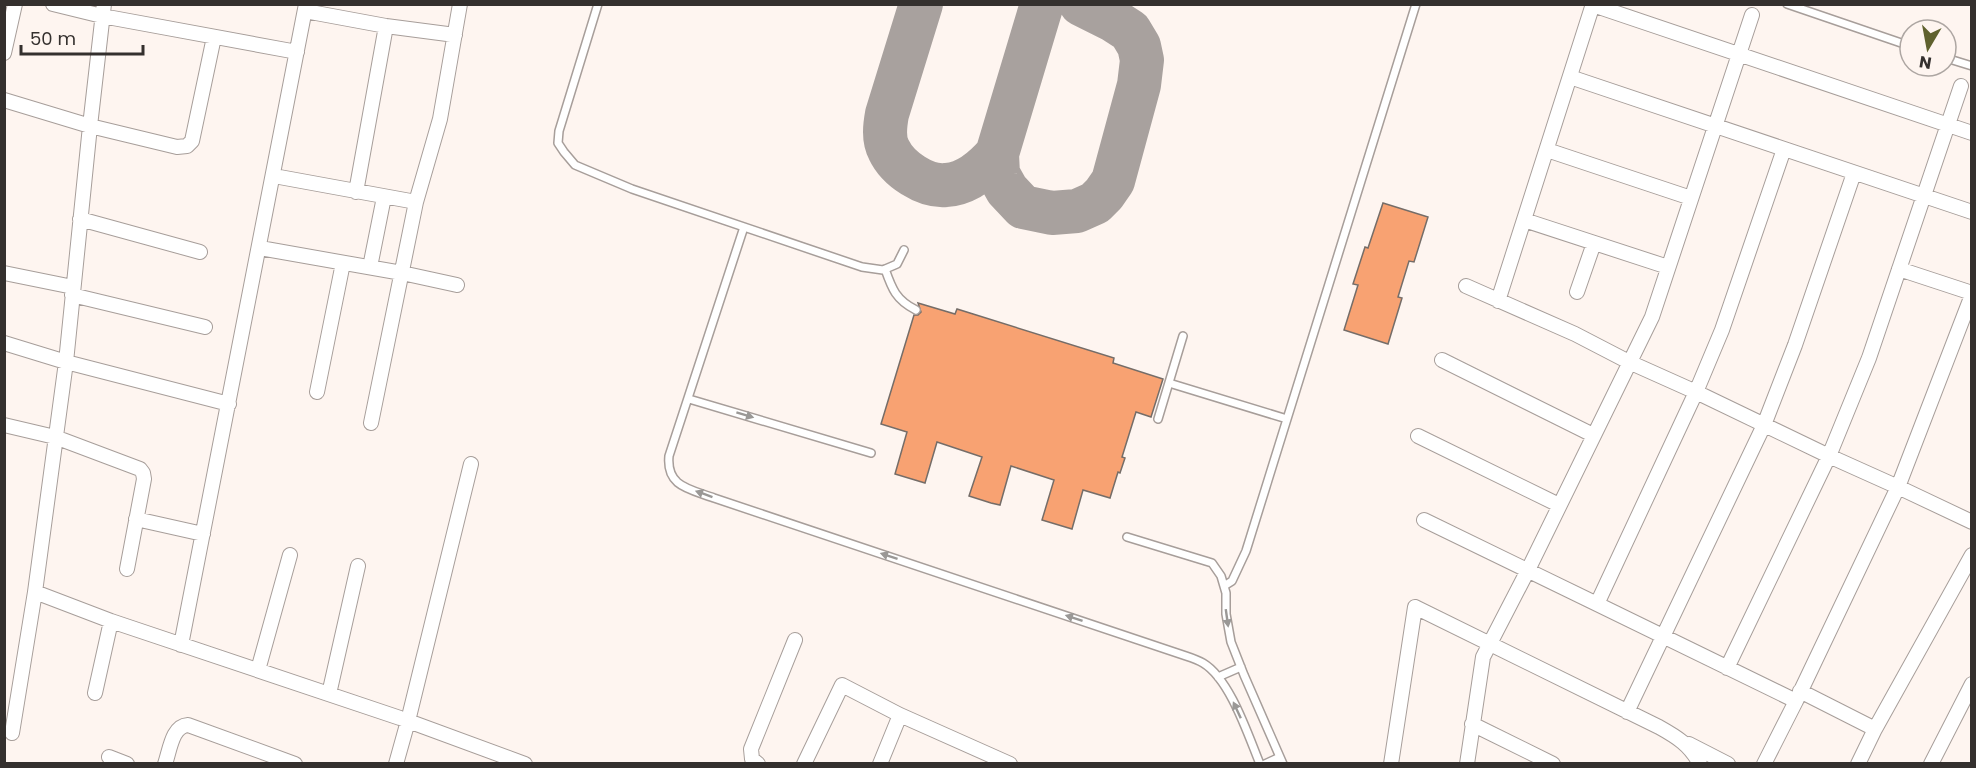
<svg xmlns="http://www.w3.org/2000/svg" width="1976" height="768" font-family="Poppins,sans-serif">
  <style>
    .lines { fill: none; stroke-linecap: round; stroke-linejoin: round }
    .taxiway { stroke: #a8a19e; stroke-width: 44 }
    .building { fill: #f8a272; stroke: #756d68; stroke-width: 1.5 }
    .service-casing { stroke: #a79e9a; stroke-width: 10 }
    .minor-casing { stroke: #a79e9a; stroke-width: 16 }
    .service { stroke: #fff; stroke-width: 7 }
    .minor { stroke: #fff; stroke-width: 14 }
    .oneway { fill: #9a9896 }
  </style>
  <rect width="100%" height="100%" fill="#fef5f0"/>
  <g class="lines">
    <path class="taxiway" d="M921,4L887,114C885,125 883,139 889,150C898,169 925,187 946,185C967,184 984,169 997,154
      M1042,4L997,154L998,174L1007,190L1023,207L1052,213L1077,211L1095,203L1104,194L1113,181L1139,85L1142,60L1139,46L1130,31L1113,20L1081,4"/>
  </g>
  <path class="building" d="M1383,203L1428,217L1414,262L1409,261L1398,297L1402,298L1388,344L1344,330L1358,285L1353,284L1365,247L1368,248Z
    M918,303L955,314L957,309L1114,358L1113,363L1163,379L1151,417L1136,412L1122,457L1125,458L1120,473L1118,472L1110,498L1083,490L1072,529L1042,520L1054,480L1011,466L1000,505L991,503L969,496L982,457L937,442L925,483L895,474L907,432L881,424L914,315H918L921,312Z"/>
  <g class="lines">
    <g class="service-casing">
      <path id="service" d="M598,4L559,131L558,143L564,152L575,165L632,189L862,267L883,270L897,264L904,250
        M1787,4L1910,46
        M1946,58L1972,66
        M744,227L669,456C666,487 690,489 714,498L1186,656C1192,658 1198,660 1203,663C1230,679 1248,735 1260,764
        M885,269C892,289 896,300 916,310
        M1169,383L1287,419
        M689,399L871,453
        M1158,419L1183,336
        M1127,537L1212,563L1221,576L1226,593V614L1231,642L1244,675L1283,764
        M1224,586L1232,581L1246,551L1416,4
        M1218,677L1241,667
        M1265,764L1280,757"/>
    </g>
    <g class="minor-casing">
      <path id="minor" d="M53,4L102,16L297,52
        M104,4L90,126L66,362L35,592L111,621L400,718L525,764
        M1593,5L1972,133
        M305,11L386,26L455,35
        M4,53L15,4
        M1570,77L1972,212
        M1961,86L1869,358L1829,456L1898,487L1972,522
        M4,100L90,126L177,147L187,146L192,141L214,37
        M1547,150L1691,198
        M274,176L416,202
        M356,192L386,26
        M80,219L200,252
        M1524,220L1668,267
        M260,248L402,273L457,285
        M370,267L384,197
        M1899,269L1972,293
        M4,273L73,287
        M1466,286L1575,334L1629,362L1696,392L1829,456L1727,668
        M1577,292L1594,243
        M72,295L205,327
        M1498,301L1593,4
        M4,343L66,362L229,404
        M1442,360L1593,435
        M317,392L343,263
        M371,423L416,202L440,119L460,4
        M4,425L55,437L140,469L143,473L144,479L127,569
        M1418,436L1559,505
        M136,519L203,534
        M1424,520L1597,604L1696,392L1722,330L1784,149
        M1597,604L1796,701L1898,487L1972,295
        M181,645L306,4
        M258,670L290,555
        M1800,691L1875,729
        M95,693L111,621
        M329,694L358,566
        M1627,712L1764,425L1795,345L1854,173
        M1472,724L1553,764
        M12,733L35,592
        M1689,744L1728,764
        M109,757L127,764
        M165,764C170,750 172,726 188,725L295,764
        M396,764L408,721L471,464
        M758,764L752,759L751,749L795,640
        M804,764L842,685L900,715
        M880,764L900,715L1010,764
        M1391,764L1415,607L1659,727C1677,737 1690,745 1700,764
        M1467,764L1483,657L1528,570L1652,317L1752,15
        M1764,764L1796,701
        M1858,764L1875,729L1972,555
        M1931,764L1972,684"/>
    </g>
    <use href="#service" class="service"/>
    <use href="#minor" class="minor"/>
  </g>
  <defs><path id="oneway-solid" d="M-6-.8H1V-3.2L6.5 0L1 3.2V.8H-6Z" transform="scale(1.5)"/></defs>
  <g class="oneway">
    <use href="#oneway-solid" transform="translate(745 415) rotate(17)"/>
    <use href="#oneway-solid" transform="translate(704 494) rotate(-160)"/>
    <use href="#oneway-solid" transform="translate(889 556) rotate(-162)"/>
    <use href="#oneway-solid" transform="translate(1074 618) rotate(-162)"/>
    <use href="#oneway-solid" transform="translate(1227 618) rotate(82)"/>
    <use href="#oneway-solid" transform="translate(1237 710) rotate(-115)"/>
  </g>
  <rect width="1976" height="768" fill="none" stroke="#34302e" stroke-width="12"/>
  <g transform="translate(1928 48) rotate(190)"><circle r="28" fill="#fef5f0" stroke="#ada6a2" stroke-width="1.5"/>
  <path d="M0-4.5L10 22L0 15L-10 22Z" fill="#5f612e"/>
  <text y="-9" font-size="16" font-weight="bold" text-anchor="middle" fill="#34302e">N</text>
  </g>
  <path d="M21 45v9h122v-9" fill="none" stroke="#34302e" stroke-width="3"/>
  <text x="30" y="45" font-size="18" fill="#34302e" stroke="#fef5f0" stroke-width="4.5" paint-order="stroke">50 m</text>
</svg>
